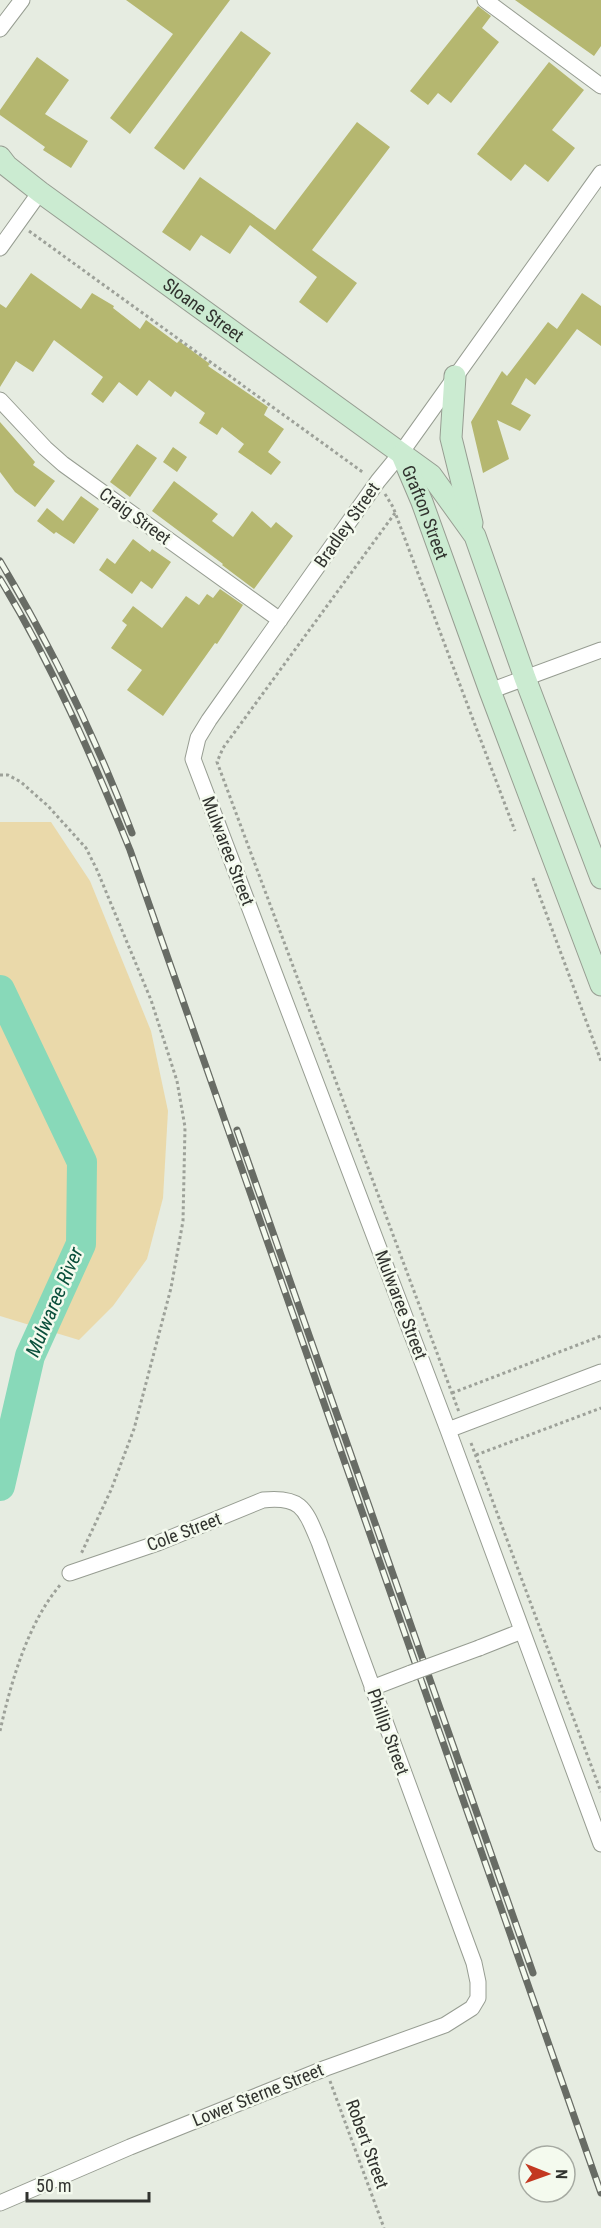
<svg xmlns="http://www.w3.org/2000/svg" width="601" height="2228" font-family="'Roboto Condensed',sans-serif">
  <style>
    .grass { fill: #ead9aa }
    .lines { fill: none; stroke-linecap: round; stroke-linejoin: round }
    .river { stroke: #88d9b9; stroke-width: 30 }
    .building { fill: #b5b770 }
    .street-casing { stroke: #979d92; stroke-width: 17 }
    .secondary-casing { stroke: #979d92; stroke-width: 23 }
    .path { stroke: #9da199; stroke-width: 3; stroke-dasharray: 3 3; stroke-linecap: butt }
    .street { stroke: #fff; stroke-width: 15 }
    .secondary { stroke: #cbebd1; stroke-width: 21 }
    .rail-casing { stroke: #686c65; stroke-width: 7 }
    .rail { stroke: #f4faee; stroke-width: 4.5; stroke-dasharray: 14; stroke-linecap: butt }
    .street-bridge-casing { stroke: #979d92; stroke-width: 17; stroke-linecap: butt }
    .street-bridge { stroke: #fff; stroke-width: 15 }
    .labels { text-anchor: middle; stroke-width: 5; stroke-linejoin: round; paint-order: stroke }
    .street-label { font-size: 18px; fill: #31332f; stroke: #f4faee }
    .water-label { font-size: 20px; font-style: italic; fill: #0a4f3b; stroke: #f4faee }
  </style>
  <rect width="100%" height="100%" fill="#e6ece1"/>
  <path class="grass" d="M0,822H51L90,881L151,1031L168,1111L163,1198L147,1259L113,1306L79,1340L0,1316Z"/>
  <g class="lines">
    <path class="river" d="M0,990L82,1162L81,1244L30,1356L0,1486"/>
  </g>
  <path class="building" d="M126,0H230L130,134L110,118L173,34Z
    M515,0H601V46L594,56Z
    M478,6L491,16L482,28L499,42L451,103L438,93L428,105L410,91Z
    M241,31L271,53L184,170L154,148Z
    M37,57L69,80L45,114L88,141L71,168L43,150L45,147L0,115V110Z
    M549,62L584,90L552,130L575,148L548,182L525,164L511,181L477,154Z
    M357,122L390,147L312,250L357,283L327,323L299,302L317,277L250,225L230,254L201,235L190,251L162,232L200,177L275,230Z
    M31,273L81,309L92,293L114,306L113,308L140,329L146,320L177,343L179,341L210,364L208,366L268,407L264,415L284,429L268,452L281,462L271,475L238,452L244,444L222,427L217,435L199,423L205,413L175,391L171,397L149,380L137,396L119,382L103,403L91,394L103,377L54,340L33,372L16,361L0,387V304L6,308Z
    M582,293L601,306V346L577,329L535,385L526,378L511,404L531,415L520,431L497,420L509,459L483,473L471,422L502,371L507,376L548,322L557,329Z
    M0,422L35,462L33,465L55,481L35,507L15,492L0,472Z
    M137,444L157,458L130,497L110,482Z
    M173,447L187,457L177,472L163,462Z
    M174,481L218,514L212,521L233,537L252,511L271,528L276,522L293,536L254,589L222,565L223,564L152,511Z
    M81,496L99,509L74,544L56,532L54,534L37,521L47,508L63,521Z
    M133,539L150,552L152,549L171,562L152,589L141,581L132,594L99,570L107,558L115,564Z
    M220,589L243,605L217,644L215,643L163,716L127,690L142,670L111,648L127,625L122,621L133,606L162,628L186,596L199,605L207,594L213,598Z"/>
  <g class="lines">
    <g class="street-casing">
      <path id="street" d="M485,0L601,86
        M0,29L22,0
        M601,173L401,453L378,481L209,720L198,738L193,759L448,1430L601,1844
        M0,248L40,192
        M0,400L45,448L63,464L280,620
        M490,691L601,650
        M448,1430L601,1372
        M479,1648L522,1631
        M372,1688L411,1673
        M0,2203L130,2147L326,2068L445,2025L472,2008L478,1998V1982L474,1963L319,1542C305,1509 302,1496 263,1500L158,1543L70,1573"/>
    </g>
    <g class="secondary-casing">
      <g id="secondary">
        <path id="s1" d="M0,157L7,166L40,192L431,475L475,536L525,678L601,878"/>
        <path d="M455,376L451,438L472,523"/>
        <path id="s2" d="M402,455L422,502L490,691L601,985"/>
      </g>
    </g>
    <path class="path" d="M29,231L364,473
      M385,494L393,507L515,831
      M395,513L223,748L217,762L459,1412
      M0,775H8L21,782L48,806L86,848L97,870L151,1000L177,1081L185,1127L183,1221L171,1288L134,1429L111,1490L81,1554
      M533,878L601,1061
      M452,1393L601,1336
      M471,1443L601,1792
      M476,1455L601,1408
      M0,1731C11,1682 28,1622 61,1584
      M330,2081L384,2228"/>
    <use href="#street" class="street"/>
    <use href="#secondary" class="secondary"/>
    <g class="rail-casing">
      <path id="rail" d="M0,561C52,648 96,738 132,833
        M0,579C52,664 92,757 130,850L601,2193
        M237,1130L533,1973"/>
    </g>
    <use href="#rail" class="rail"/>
    <g class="street-bridge-casing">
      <path id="street-bridge" d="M411,1673L479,1648"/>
    </g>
    <use href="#street-bridge" class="street-bridge"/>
  </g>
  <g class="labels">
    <g class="street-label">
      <text dy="6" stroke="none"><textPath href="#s1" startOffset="255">Sloane Street</textPath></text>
      <text dy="6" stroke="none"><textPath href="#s2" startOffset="62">Grafton Street</textPath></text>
      <text transform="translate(135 516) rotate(36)" y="6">Craig Street</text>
      <text transform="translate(347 525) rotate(-55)" y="6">Bradley Street</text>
      <text transform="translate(228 851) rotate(69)" y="6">Mulwaree Street</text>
      <text transform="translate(401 1305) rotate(69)" y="6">Mulwaree Street</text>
      <text transform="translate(184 1532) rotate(-21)" y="6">Cole Street</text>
      <text transform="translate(388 1732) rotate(70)" y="6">Phillip Street</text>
      <text transform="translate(258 2095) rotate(-22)" y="6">Lower Sterne Street</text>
      <text transform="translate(367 2144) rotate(70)" y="6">Robert Street</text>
    </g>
    <g class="water-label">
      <text transform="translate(54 1302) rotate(-67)" y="7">Mulwaree River</text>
    </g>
  </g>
  <g transform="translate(547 2174) rotate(91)"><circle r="28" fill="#f4faee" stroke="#a6aaa2" stroke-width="1.5"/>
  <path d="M0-4.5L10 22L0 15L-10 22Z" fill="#c33821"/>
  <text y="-9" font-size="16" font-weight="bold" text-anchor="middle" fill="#31332f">N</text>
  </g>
  <path d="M27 2192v9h122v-9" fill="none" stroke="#31332f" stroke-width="3"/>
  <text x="36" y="2192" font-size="18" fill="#31332f" stroke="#f4faee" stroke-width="4.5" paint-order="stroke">50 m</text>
</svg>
